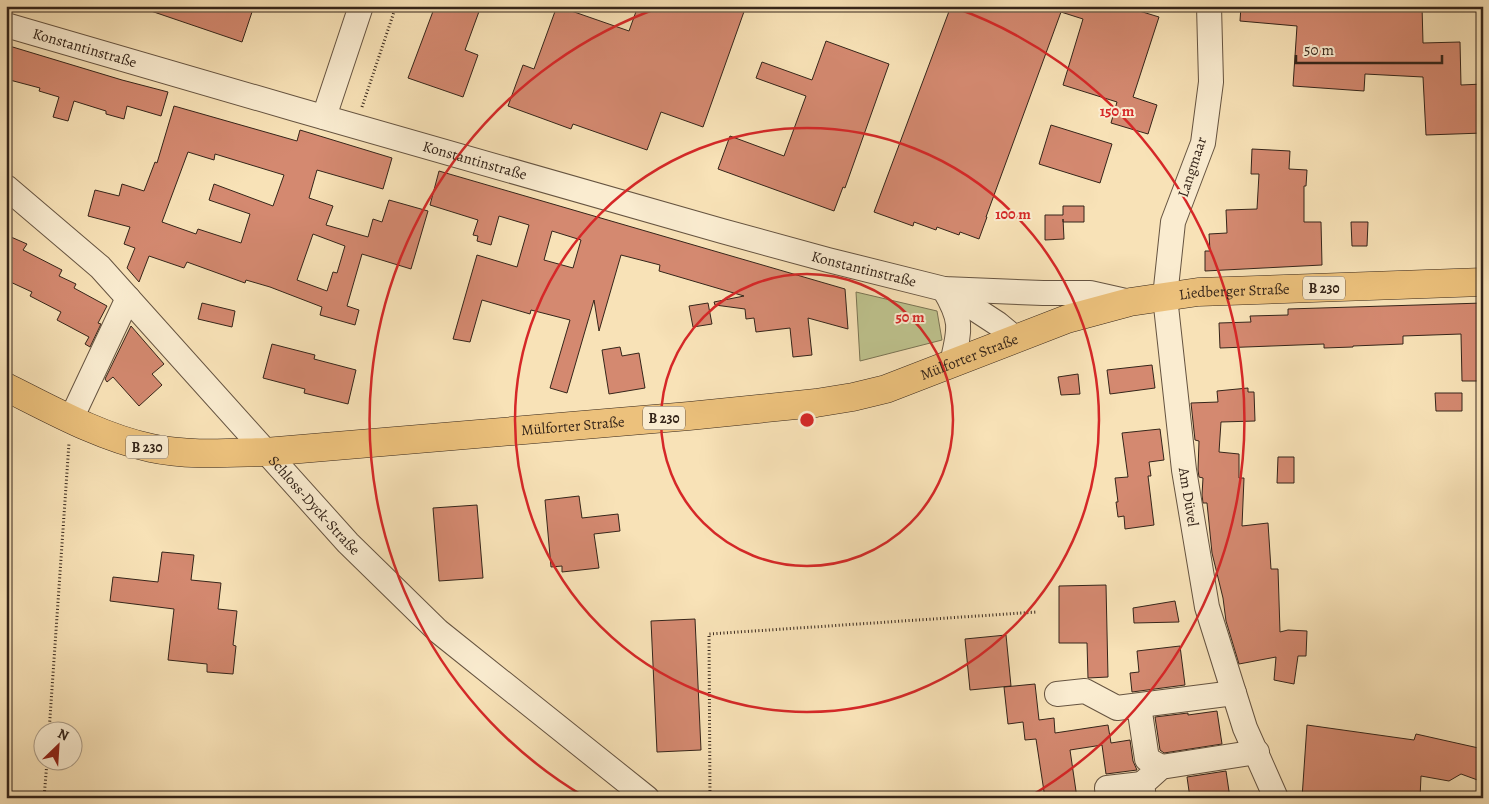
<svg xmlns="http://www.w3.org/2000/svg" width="1489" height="804" font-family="Alegreya,serif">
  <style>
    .green { fill: #bec38e; stroke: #7a7454 }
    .building { fill: #d48970; stroke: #35251a; fill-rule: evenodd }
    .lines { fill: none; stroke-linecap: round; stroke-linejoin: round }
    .minor-casing { stroke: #665441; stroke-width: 26 }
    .major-casing { stroke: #35251a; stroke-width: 29 }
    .path { stroke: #35251a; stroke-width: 3; stroke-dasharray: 1 2.5; stroke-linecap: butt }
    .minor { stroke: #faecd0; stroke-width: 24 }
    .major { stroke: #ecc17c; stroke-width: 28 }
    .ring { fill: none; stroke: #d62828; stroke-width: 2.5 }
    .labels { text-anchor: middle; stroke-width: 4; stroke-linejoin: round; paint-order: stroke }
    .shield { fill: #faecd0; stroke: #706151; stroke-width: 1 }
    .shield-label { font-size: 14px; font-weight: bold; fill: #35251a }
    .street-label { font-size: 15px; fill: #35251a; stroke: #faecd0 }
    .centre { fill: #d62828; stroke: #faecd0; stroke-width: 2.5 }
    .ring-label { font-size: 15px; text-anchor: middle; font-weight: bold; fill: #d62828; stroke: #faecd0; stroke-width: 4; stroke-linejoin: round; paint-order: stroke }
  </style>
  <rect width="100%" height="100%" fill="#f8e2b7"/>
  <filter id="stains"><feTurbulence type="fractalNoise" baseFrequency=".004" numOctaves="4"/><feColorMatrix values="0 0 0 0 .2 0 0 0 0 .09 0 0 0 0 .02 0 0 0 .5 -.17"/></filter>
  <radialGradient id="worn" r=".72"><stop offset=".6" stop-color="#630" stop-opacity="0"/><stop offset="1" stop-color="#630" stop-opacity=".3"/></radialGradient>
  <path class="green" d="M856,292L937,311L942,340L860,361Z"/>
  <path class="building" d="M146,6H254L242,42L145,9Z
    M435,6H481L465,50L478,55L463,97L408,78Z
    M557,6L629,31L638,6H746L703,127L661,112L647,150L573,124L571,129L508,106L523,65L534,69Z
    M951,6H1123L1159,17L1133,97L1157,105L1148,134L1111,123L1117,102L1063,85L1083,19L1061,12L986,217H987L979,239L960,232L959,235L937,227L936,230L914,222L913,226L874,212Z
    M1241,6H1422L1423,43L1460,42L1461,85L1483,84V133L1426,135L1423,77L1365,74L1364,91L1293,86L1297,26L1240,21Z
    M826,41L889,64L845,188L843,187L834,211L718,169L730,136L784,156L806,96L756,78L762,62L812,80Z
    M6,45L122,80L168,92L161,116L127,106L124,119L106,114V111L74,101L68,121L53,117L59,97L39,91L40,88L6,79Z
    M174,106L297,141L300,130L392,158L383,189L317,170L309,198L333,206L326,225L368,237L373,219L382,222L389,200L428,211L411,269L362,254L347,306L359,310L355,325L320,315L322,307L270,287L246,280L245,283L187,262L184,268L149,256L139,282L127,268L135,248L124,244L130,227L88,216L95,190L119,196L122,184L144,191L155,162L157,163ZM188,152L214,160L215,154L284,175L273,206L214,184L209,200L250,214L241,243L198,229L196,234L162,222ZM313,234L345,246L337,273L333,272L327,291L297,280Z
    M1051,125L1112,144L1100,183L1039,164Z
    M1252,149L1290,151L1289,169L1307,170L1306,186H1304V222H1321L1322,265L1205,271V251H1210L1209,234L1227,233L1226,210L1257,209L1259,174H1251Z
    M439,171L845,289L848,329L808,318L812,355L793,357L790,328L756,332L754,318L746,319L745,309L715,305L714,302L744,296L659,271L660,265L621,255L599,331L594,300L567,393L550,388L570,320L531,310L530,314L482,300L470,342L453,339L477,255L517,267L529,225L499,216L491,245L477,241L478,236L473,235L478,220L430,205ZM552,231L581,240L573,268L544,260Z
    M1063,206H1084V222H1063V219L1064,239L1045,240V215H1063Z
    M1351,222H1368L1367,246H1352Z
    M11,237L27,244L23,250L62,270L59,276L76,284L74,288L107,306L98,323L101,324L90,347L85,344L89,337L57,320L61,312L30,296L32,292L6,280V245Z
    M202,303L235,311L232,327L198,319Z
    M708,303L712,324L693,327L689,306Z
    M1483,303V381H1462L1461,334L1403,336V344L1353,346V347L1324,348V344L1220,348L1219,323L1251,322L1250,316L1288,315V309Z
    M131,326L164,364L152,374L162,385L139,406L113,377L107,382L105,379Z
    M272,344L315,355L314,359L356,370L348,404L304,393L305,389L263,378Z
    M620,347L622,356L639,353L645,388L609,394L602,350Z
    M1152,365L1155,388L1110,394L1107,370Z
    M1078,374L1080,394L1061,395L1058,377Z
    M1248,388V392H1254L1255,421L1221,422L1219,452L1239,454V478H1244L1242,526L1268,523L1271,569H1278L1280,632L1288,630L1307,631L1306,656H1298L1294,684L1274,680L1276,657L1239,664L1226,621L1223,598L1212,553L1207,503H1203L1202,495L1203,478L1199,477L1198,470L1199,441L1195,440L1191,403L1218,402L1217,391Z
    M1435,393H1462V411H1436Z
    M1160,429L1164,460L1149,462L1151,476H1148L1154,525L1125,529L1124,516L1118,517L1116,502H1118L1115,478L1128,477L1122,433Z
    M1278,457H1294V483H1277Z
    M579,496L582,518L618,514L620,531L594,534L599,568L562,572V566L551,567L545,500Z
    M477,505L483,578L439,581L433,508Z
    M162,552L194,555L191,580L221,583L218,609L237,611L233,645L236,646L233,674L207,672V664L168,660L174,609L110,601L113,577L158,582Z
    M1106,585L1108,677L1088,678L1087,643H1059V586Z
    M1175,601L1179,622L1134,623L1133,608Z
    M695,619L701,750L657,752L651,621Z
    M1006,635L1011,686L970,690L965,639Z
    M1180,646L1185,685L1132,692L1130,673L1139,672L1137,651Z
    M1035,684L1039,720L1054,718L1055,733L1108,725L1111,743L1130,740L1133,761L1137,770L1106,774L1102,745L1070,750L1077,798H1045L1036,739L1025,740L1023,722L1008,724L1004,687Z
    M1217,711L1222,744L1164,753L1160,750L1155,717L1188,713V715Z
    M1307,725L1414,740L1416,734L1483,749V782L1461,774L1449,781L1421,776L1420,798H1302Z
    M1226,771L1230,798H1190L1187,777Z"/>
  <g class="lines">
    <g class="minor-casing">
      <g id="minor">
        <path id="s1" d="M1209,6L1211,82L1203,143L1173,222L1165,297L1184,470L1207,607L1245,728L1276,798"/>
        <path id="s2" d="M6,25L295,109L722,231L828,260L944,289L1043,293H1090L1130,302"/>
        <path d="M324,117L361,6"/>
        <path id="s3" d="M6,187L100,267L348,543L438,631L647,798"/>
        <path d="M944,289C963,321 960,329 952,363"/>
        <path d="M946,290L998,324L1015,338"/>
        <path d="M71,419L128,298"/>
        <path d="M1057,694L1085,691L1117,708L1234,693"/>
        <path d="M1139,706L1147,759L1161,767"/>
        <path d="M1108,798L1107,788L1142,784"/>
        <path d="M1144,798L1142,784L1161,767L1257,752"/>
      </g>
    </g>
    <g class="major-casing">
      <g id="major">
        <path id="s4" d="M6,387C52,410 100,437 151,448C188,456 227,453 265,452L689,416L816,403L853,397L886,389L1067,319L1130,302L1198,292L1483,282"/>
      </g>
    </g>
    <path class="path" d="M362,107L396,6
      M49,732L69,443
      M44,798L47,762
      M710,798L709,634L1037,612"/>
    <use href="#minor" class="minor"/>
    <use href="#major" class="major"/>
  </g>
  <g class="ring">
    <circle cx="807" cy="420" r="146"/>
    <circle cx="807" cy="420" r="292"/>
    <path d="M585 797A438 438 0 0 1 661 7M953 7A438 438 0 0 1 1029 797"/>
  </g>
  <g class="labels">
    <g class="shield">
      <rect x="1303" y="276.5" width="42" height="23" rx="4"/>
      <rect x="643" y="406.5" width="42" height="23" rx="4"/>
      <rect x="126" y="435.5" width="42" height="23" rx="4"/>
    </g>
    <g class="shield-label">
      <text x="1324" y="293">B 230</text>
      <text x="664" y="423">B 230</text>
      <text x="147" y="452">B 230</text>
    </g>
    <g class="street-label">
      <text dy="5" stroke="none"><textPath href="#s2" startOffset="82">Konstantinstraße</textPath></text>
      <text dy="5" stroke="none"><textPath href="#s2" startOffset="488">Konstantinstraße</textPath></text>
      <text transform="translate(1192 167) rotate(-72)" y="5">Langmaar</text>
      <text dy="5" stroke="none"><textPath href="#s2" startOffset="892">Konstantinstraße</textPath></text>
      <text dy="5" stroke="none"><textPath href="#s4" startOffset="1261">Liedberger Straße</textPath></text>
      <text dy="5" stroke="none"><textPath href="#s4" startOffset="986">Mülforter Straße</textPath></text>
      <text dy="5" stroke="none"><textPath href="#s4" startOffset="581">Mülforter Straße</textPath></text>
      <text dy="5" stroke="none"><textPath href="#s1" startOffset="499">Am Düvel</textPath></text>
      <text dy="5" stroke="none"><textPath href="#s3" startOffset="444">Schloss-Dyck-Straße</textPath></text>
    </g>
  </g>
  <circle cx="807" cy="420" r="8" class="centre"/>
  <g class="ring-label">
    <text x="1117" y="116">150 m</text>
    <text x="1013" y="219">100 m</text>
    <text x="910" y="322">50 m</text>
  </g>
  <rect width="1489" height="804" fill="none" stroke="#f8e2b7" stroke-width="25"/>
  <rect x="8" y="8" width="1474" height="789" fill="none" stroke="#35251a" stroke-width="2.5"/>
  <rect x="12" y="12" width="1464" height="779" fill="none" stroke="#35251a"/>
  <g transform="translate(58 746) rotate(25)"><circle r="24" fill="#faecd0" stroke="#ab9c87"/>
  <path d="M0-4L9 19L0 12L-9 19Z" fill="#8f2418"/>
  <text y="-8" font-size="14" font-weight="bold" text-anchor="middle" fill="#35251a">N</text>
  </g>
  <path d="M1296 55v8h146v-8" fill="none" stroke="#35251a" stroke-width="2.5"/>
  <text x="1304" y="55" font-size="15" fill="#35251a" stroke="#faecd0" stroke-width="4" paint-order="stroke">50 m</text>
  <rect width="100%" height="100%" filter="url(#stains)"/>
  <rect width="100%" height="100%" fill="url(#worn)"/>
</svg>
